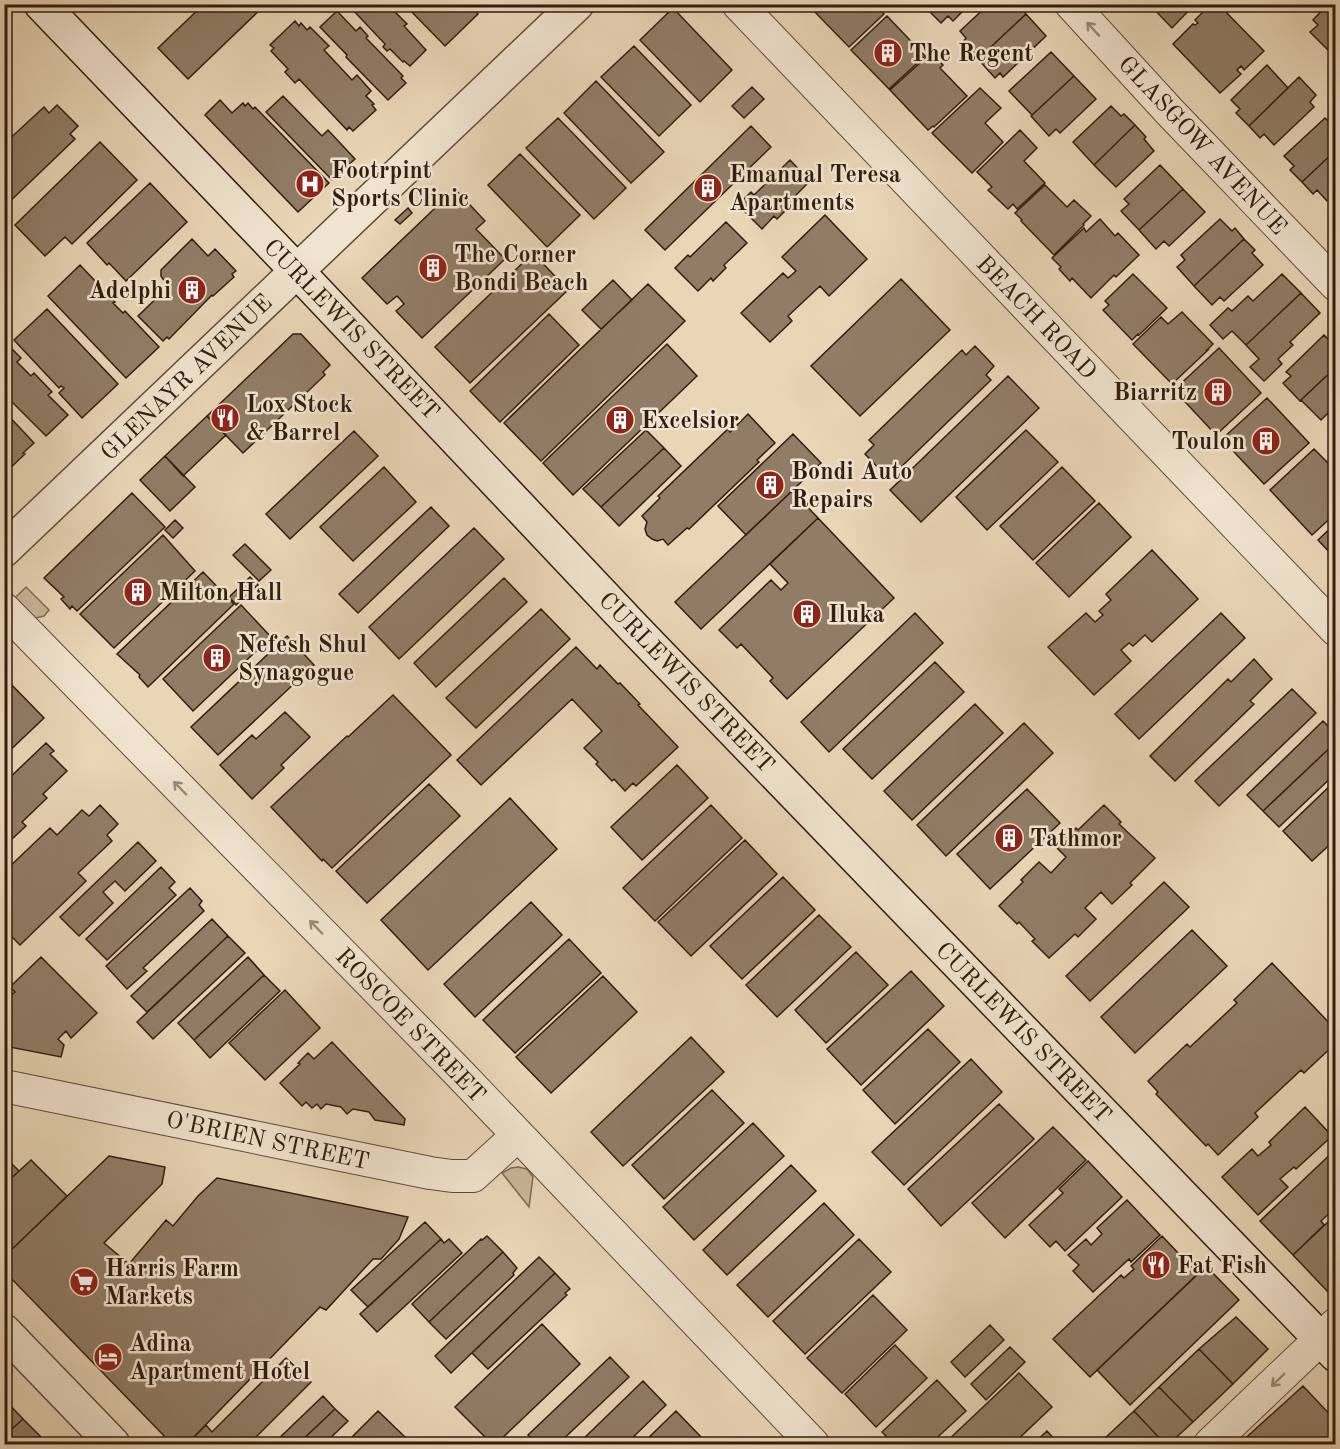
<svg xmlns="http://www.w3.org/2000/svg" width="1340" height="1449" font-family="'Old Standard TT',serif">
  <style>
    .green { fill: #cab79b; stroke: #7e6a56; stroke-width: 1.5 }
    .building { fill: #917d67; stroke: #321d11; stroke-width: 1.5 }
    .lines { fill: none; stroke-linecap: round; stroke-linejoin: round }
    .minor-casing { stroke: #604b3a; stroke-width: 34 }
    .tertiary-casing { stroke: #604b3a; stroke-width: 36 }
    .secondary-casing { stroke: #321d11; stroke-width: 36 }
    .minor { stroke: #f1e4d0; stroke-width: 32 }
    .tertiary { stroke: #f1e4d0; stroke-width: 33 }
    .secondary { stroke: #f1e4d0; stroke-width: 33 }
    .oneway { stroke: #9b8a7a }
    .labels { text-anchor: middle; stroke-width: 5; stroke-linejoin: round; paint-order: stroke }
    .poi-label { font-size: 24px; font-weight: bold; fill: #321d11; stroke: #f1e4d0; text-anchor: start }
    .street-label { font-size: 24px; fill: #321d11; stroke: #f1e4d0 }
  </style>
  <rect width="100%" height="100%" fill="#e9d6b7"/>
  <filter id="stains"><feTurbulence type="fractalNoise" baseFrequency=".00333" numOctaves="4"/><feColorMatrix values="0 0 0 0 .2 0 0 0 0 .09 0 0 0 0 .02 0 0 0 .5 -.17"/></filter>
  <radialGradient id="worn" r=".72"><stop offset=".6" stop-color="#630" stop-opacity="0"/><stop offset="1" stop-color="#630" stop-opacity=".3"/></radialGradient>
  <path class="green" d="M26,587L49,610L44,616L32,619L10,603Z
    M518,1167L527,1169L533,1177L529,1207L502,1173L511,1168Z"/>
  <path class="building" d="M204,4H266L188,79L158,48Z
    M357,4H382L388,10L390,7L407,24L404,26L426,50L410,66L404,61L403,62L390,49L387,51L383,47L385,44L352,9Z
    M404,4H469L478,14L445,46Z
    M813,4H875L884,14L849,47L810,7Z
    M970,4L953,21L948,16L941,23L923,5Z
    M989,4H1017L1026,14L979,58L964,41L966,38L960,31Z
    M1149,4H1195L1172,28Z
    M1211,4H1218L1264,51L1244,70L1241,66L1237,70L1241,74L1220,93L1173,44L1193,24L1195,25L1198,23L1195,20Z
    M1328,4H1336V43L1328,50L1310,32L1318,25L1313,20Z
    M673,8L732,70L700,102L640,40Z
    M337,11L356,31L360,27L368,36L366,38L403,76L401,78L406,83L388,100L346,57L347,55L320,27Z
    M1026,14L1046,36L1003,77L1000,73L995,78L978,59Z
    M887,16L925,56L889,89L851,50Z
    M295,21L299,26L301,23L307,30L310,27L329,46L324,50L352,80L357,75L371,91L366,96L374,104L372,105L376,110L353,131L349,127L347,130L299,79L295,83L285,72L288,69L271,51L274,48L270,45Z
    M634,46L691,105L659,136L601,77Z
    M1051,52L1074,76L1032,115L1009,91Z
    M931,53L943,65L940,68L967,96L934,127L933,126L928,130L890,90Z
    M1267,65L1288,88L1249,126L1236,113L1240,109L1231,100Z
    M1074,76L1096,99L1060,133L1056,129L1049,136L1031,116Z
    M1299,77L1316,95L1310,102L1314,107L1274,145L1264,134L1260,138L1249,126Z
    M596,81L664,152L631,183L564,113Z
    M752,87L764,99L744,118L732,106Z
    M980,88L1001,108L985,123L1003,142L972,173L932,133Z
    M283,96L322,136L328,130L355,159L332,180L266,112Z
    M220,100L232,113L243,103L245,106L248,103L253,109L255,107L329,183L298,212L205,115Z
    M57,105L78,126L70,134L75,139L4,207V144L44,107L49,113Z
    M1111,106L1121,116L1124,114L1135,125L1094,165L1073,142Z
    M1336,115V150L1302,182L1290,170L1294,166L1284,156L1325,118L1329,122Z
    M558,118L626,188L594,219L526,148Z
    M1135,125L1146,137L1144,139L1154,151L1116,187L1094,165Z
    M751,126L771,147L665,250L645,230Z
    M1020,130L1037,148L1024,161L1045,183L1017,209L1013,204L1008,209L988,190L992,187L977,172Z
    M100,142L137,180L72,244L65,237L45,256L15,225Z
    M1336,150V193L1327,201L1317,190L1313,194L1302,182Z
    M520,154L580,215L547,247L488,185Z
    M790,160L810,181L788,203L790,206L777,219L774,216L762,229L738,205L751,192L754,195Z
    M1160,165L1183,189L1139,230L1121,211L1129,204L1124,199Z
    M150,183L187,222L126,281L109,263L107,265L87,243Z
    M1045,185L1067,207L1074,200L1091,216L1083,224L1084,225L1054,255L1021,221L1022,220L1015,213Z
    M455,189L485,221L476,229L505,259L422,338L396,311L404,304L400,299L397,296L387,304L362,278Z
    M1183,189L1205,212L1169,246L1164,241L1156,249L1139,230Z
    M408,208L412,213L400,224L395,220Z
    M825,215L867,259L829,296L820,286L788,316L792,321L770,342L741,313L783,273L788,278L796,271L782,257Z
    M1100,219L1115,236L1118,233L1139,255L1116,277L1114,275L1091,298L1072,278L1070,281L1059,269L1061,267L1052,258L1084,228L1086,232Z
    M1220,219L1232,231L1235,228L1244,239L1194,286L1177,267L1185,260L1181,255Z
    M726,222L747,243L724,265L726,268L713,281L711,278L698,291L675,268L688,255L690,257Z
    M192,239L208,256L215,249L236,271L232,274L234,277L213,296L212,295L169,339L167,337L163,341L138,316L169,286L163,279L161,276V270Z
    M1244,239L1255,250L1252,253L1263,265L1224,301L1220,297L1212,305L1194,286Z
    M533,253L568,290L470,383L435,347Z
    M80,265L115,302L113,303L123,313L125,311L159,347L126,378L48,296Z
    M1133,274L1167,308L1139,335L1138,334L1132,340L1103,310L1109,305L1105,301Z
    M1282,274L1301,293L1246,345L1232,331L1223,339L1210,325L1228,308L1232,311L1248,296L1253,301Z
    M901,279L950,330L860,416L811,366Z
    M613,280L632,300L601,329L582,310Z
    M648,284L685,321L541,461L504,423Z
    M1301,293L1320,313L1290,342L1293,345L1278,359L1282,364L1264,381L1250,367L1259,359L1246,345Z
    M47,309L118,384L82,418L59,393L64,388L61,386L59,388L14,340Z
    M1182,312L1213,344L1207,350H1208L1172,384L1133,344L1161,317L1168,324Z
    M549,314L579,345L500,422L470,391Z
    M293,334H301L330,365L323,372L325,375L243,453L207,416Z
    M1324,335L1336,347V367L1300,401L1283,383L1291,376L1286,372Z
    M7,344L21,358L17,362L31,376L34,373L52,392L48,395L68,415L46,436L4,394V347Z
    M667,344L697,376L573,495L543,463Z
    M975,346L994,366L986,375L991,380L898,470L893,465L884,474L865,454L874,445L869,440L962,350L966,355Z
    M1219,348L1261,393L1216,435L1174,390Z
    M1336,367V411L1331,416L1328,413L1321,420L1301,400Z
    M1008,376L1039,408L921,522L890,490Z
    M1267,398L1309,443L1264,484L1222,439Z
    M4,411L34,443L23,453L25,454L7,471L4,468Z
    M748,414L775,443L757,460L759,462L689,529L687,528L668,545L663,539L657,541L652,539L647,535L645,529L647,522L642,516L660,498L658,496L728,429L730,432Z
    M207,416L226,435L183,476L165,456Z
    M646,430L664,448L601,507L583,489Z
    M1026,430L1058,462L987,530L956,497Z
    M354,431L378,456L290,539L266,514Z
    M793,434L821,463L746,535L718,506Z
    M664,448L681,466L619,526L601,507Z
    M1314,449L1336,471V513L1312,535L1270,490Z
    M165,456L195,487L170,511L140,480Z
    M384,467L416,502L353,561L320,527Z
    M1062,467L1095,501L1033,560L1000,526Z
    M792,491L818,518L701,629L675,602Z
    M132,493L165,527L77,611L72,606L70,609L61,599L64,597L44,578Z
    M1099,503L1131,537L1069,597L1036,563Z
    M431,507L449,526L358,613L339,594Z
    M818,518L894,598L787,699L770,681L773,678L741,644L737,648L719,630L771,580L781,590L788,583L770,564Z
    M175,520L183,528L173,538L165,530Z
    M1336,523V559L1318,540Z
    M474,528L504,559L399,659L369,627Z
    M163,535L195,571L114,648L80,614Z
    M245,544L271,570L259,581L233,555Z
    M1152,550L1198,599L1152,642L1145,635L1133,646L1129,643L1121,650L1131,661L1094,695L1048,647L1086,613L1095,622L1103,615L1099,611L1111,600L1106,594Z
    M203,572L234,604L148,687L139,677L140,675L117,654Z
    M250,577L258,585L236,605L229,597Z
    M504,578L527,602L436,687L414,663Z
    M241,605L271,637L193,711L163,679Z
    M541,609L570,639L476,728L446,698Z
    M915,613L943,643L829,752L801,722Z
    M1221,613L1245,638L1139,739L1115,714Z
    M287,636L314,665L218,755L191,727Z
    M576,647L597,669L600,665L618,684L620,683L640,704L638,705L678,747L636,786L633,783L625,791L614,779L612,781L596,764L598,762L584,748L602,731L572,699L481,785L457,760Z
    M1254,659L1272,679L1250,701L1254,704L1175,781L1150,756L1228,679L1231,682Z
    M935,662L964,692L872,779L843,749Z
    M4,677L44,718L4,756Z
    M1292,689L1316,713L1219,806L1195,781Z
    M393,695L451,755L332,868L323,859L322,861L271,807L347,736L348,737Z
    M975,704L1003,733L912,820L884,791Z
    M285,712L310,737L281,765L284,768L252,799L220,765L252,735L256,739Z
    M1323,721L1336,734V742L1263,811L1247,795Z
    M1024,723L1053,753L946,856L917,825Z
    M1336,742V773L1279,827L1263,811Z
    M46,743L54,751L50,754L67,771L43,794L47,798L22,822L26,826L12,839L9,835L4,839V783Z
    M677,765L708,798L642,860L611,827Z
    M1336,780V839L1312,861L1283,831Z
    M429,784L460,816L367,903L336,871Z
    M1027,789L1060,823L990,889L957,854Z
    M510,798L557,849L428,970L381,920Z
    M100,805L118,824L107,835L112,841L78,873L86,881L20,945L4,929V872L50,828L57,835L82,810L89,816Z
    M711,805L742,838L655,921L623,888Z
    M1104,805L1121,822L1119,824L1155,858L1130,883L1132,885L1112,904L1101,892L1085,908L1096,919L1078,937L1075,934L1049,958L1032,941L1035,939L1019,922L1017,924L999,906L1023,882L1021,880L1039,862L1051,873L1066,857L1056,847L1076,828L1078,830Z
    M745,840L777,874L691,956L658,922Z
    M138,842L156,861L125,891L115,881L103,892L113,903L79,936L60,917Z
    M161,867L175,882L169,888L176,895L107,960L86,939Z
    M783,877L815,910L742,979L710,946Z
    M1164,882L1189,907L1090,1001L1066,976Z
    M190,888L202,901L199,905L204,911L143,968L147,971L127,989L106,966Z
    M531,902L562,935L475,1017L444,984Z
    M819,915L851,947L777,1017L746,985Z
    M212,919L228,936L147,1012L131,996Z
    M1192,930L1227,966L1135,1053L1101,1017Z
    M228,936L245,953L153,1039L137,1022Z
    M569,939L601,973L515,1053L483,1020Z
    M856,952L888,985L826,1043L795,1010Z
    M41,957L97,1013L71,1038L66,1031L58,1039L64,1045L61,1057L4,1046V1001L15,992L10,987Z
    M248,957L264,975L194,1040L178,1023Z
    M1272,963L1336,1030V1043L1304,1073L1301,1070L1255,1113L1258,1117L1218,1155L1208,1144L1206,1146L1156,1094L1158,1092L1148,1081L1187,1044L1190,1047L1237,1003L1234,1000Z
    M911,971L944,1006L861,1085L827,1049Z
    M264,975L280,991L210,1058L194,1040Z
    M603,976L637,1012L551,1093L516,1057Z
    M285,990L320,1028L265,1080L229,1043Z
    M928,1029L960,1062L895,1124L863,1090Z
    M691,1037L724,1072L623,1166L591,1132Z
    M332,1042L405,1119L404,1125L375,1120L369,1112L353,1109L347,1114L341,1107L326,1104L321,1109L317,1104L312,1108L306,1102L302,1106L280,1083L300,1064L298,1063L308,1053L314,1059Z
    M971,1059L1002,1092L904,1185L872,1152Z
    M712,1090L744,1123L664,1199L632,1165Z
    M999,1104L1034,1139L941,1226L908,1189Z
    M1305,1107L1332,1136L1296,1169L1294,1167L1280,1179L1288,1187L1258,1215L1222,1177L1252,1149L1258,1156L1271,1145L1269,1142Z
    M753,1123L784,1156L694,1240L663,1207Z
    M1053,1127L1086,1160L1005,1238L972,1203Z
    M1336,1149V1207L1321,1221L1324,1225L1293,1255L1260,1221Z
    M4,1156L19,1171L4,1185Z
    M109,1156L165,1167L162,1184L104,1243L129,1264L166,1220L173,1226L198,1196L217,1178L408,1217L399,1239L381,1259H373L326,1310L320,1307L187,1444H172L4,1271V1257Z
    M31,1160L67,1196L4,1257V1185Z
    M1088,1161L1122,1197L1065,1251L1056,1241L1050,1247L1029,1225L1063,1193L1059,1189Z
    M791,1165L816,1191L727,1275L703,1250Z
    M1127,1200L1160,1235L1131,1262L1129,1259L1093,1292L1073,1271L1079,1265L1068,1255L1086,1239L1091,1245L1102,1234L1097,1228Z
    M824,1203L854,1235L768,1317L737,1285Z
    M1329,1221L1334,1226L1336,1225V1287L1329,1293L1293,1255Z
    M425,1222L441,1239L368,1307L351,1290Z
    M487,1236L503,1252L429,1322L412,1304L481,1239L482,1240Z
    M1162,1236L1198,1274L1090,1377L1053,1339L1121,1275L1124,1278L1134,1269L1131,1266Z
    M441,1239L444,1243L449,1239L462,1253L377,1332L360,1314Z
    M859,1239L891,1272L805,1354L773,1321Z
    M503,1252L517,1268L513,1273L514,1275L446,1339L429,1322Z
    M539,1257L555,1273L451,1373L435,1356Z
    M1206,1266L1239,1300L1130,1405L1097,1370Z
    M555,1273L570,1289L565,1293L567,1295L488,1369L472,1353Z
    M873,1295L907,1330L842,1393L807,1358Z
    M1236,1317L1268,1349L1233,1384L1199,1349Z
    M542,1324L580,1364L496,1444H492L455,1407Z
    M990,1325L1004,1340L965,1377L951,1362Z
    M895,1345L927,1378L876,1427L845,1394Z
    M1010,1347L1025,1362L986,1400L971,1384Z
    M1199,1349L1233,1384L1193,1422L1159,1387Z
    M610,1357L629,1377L558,1444H537L528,1435Z
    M286,1358L311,1382L249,1444H187L206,1425L212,1432Z
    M1019,1373L1052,1407L1013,1444H944Z
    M937,1380L966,1411L930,1444H894L882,1432Z
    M643,1381L666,1405L626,1444H578Z
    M1303,1386L1336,1421V1444H1239Z
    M1159,1387L1193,1422L1169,1444H1165L1134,1411Z
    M323,1396L335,1409L298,1444H273Z
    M4,1399L23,1419L4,1436Z
    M335,1409L348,1421L324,1444H298Z
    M378,1411L405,1437L398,1444H345Z
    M676,1411L702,1438L694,1444H642Z
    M1134,1411L1165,1444H1107L1103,1440Z
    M23,1419L42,1438L35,1444H4V1436Z
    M1047,1431L1059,1444H1033Z"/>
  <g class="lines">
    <g class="minor-casing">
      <path id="minor" d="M738,4L1336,630
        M1071,4L1169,111L1336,285
        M4,609L457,1071L813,1444
        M4,1086L430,1173L452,1176H473L518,1135
        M1210,1444L1336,1324"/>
    </g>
    <g class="tertiary-casing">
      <path id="tertiary" d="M4,550L577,4
        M4,1331L113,1444"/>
    </g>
    <g class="secondary-casing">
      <path id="secondary" d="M41,4L297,271L634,628L1336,1355"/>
    </g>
    <use href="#minor" class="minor"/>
    <use href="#tertiary" class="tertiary"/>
    <use href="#secondary" class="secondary"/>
  </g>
  <defs><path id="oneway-shaft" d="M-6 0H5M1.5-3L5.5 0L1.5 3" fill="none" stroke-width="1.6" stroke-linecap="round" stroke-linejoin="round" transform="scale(1.5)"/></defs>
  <g class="oneway">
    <use href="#oneway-shaft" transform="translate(1093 29) rotate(-133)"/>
    <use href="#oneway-shaft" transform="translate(180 788) rotate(-134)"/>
    <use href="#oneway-shaft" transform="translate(316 927) rotate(-134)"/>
    <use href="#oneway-shaft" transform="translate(1278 1380) rotate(136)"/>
  </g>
  <defs>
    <g id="building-disc" transform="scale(1.5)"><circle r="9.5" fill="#8f2418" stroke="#f1e4d0"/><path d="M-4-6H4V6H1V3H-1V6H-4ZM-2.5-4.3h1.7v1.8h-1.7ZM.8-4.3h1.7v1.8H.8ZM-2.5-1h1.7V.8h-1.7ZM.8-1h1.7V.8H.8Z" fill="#fff"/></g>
    <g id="hospital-disc" transform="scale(1.5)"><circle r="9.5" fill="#8f2418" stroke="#f1e4d0"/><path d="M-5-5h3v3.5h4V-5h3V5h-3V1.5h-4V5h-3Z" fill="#fff"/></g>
    <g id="restaurant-disc" transform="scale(1.5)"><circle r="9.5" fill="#8f2418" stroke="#f1e4d0"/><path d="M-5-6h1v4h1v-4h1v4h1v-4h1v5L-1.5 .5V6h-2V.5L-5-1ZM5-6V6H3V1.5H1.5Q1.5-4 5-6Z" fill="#fff"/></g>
    <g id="supermarket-disc" transform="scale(1.5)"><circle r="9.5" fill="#8f2418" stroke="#f1e4d0"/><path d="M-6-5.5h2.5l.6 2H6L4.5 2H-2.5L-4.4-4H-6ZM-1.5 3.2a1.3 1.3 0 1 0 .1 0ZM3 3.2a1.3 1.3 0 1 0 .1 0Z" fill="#fff"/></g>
    <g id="hotel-disc" transform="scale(1.5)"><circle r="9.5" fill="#8f2418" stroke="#f1e4d0"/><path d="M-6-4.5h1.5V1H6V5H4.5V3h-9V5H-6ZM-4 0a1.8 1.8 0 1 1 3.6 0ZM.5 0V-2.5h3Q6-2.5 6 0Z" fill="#fff"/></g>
  </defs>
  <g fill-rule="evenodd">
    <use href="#building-disc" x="888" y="53"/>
    <use href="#hospital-disc" x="310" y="184"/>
    <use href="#building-disc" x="708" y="188"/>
    <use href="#building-disc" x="433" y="268"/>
    <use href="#building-disc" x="192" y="290"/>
    <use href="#building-disc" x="1218" y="392"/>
    <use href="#restaurant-disc" x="225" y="418"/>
    <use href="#building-disc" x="620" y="420"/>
    <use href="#building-disc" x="1266" y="441"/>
    <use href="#building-disc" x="770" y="485"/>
    <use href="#building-disc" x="138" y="592"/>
    <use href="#building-disc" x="807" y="614"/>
    <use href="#building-disc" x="217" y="658"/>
    <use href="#building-disc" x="1009" y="838"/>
    <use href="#restaurant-disc" x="1156" y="1265"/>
    <use href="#supermarket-disc" x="84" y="1282"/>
    <use href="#hotel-disc" x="108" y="1357"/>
  </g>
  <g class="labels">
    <g class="poi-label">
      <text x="909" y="61">The Regent</text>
      <text x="331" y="178">Footrpint<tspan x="331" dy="28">Sports Clinic</tspan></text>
      <text x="729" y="182">Emanual Teresa<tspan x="729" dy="28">Apartments</tspan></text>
      <text x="454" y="262">The Corner<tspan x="454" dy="28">Bondi Beach</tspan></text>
      <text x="171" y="298" text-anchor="end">Adelphi</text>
      <text x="1197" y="400" text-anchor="end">Biarritz</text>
      <text x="246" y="412">Lox Stock<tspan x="246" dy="28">&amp; Barrel</tspan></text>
      <text x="641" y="428">Excelsior</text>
      <text x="1245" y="449" text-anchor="end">Toulon</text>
      <text x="791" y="479">Bondi Auto<tspan x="791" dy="28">Repairs</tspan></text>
      <text x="159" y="600">Milton Hall</text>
      <text x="828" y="622">Iluka</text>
      <text x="238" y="652">Nefesh Shul<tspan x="238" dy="28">Synagogue</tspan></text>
      <text x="1030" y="846">Tathmor</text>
      <text x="1177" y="1273">Fat Fish</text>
      <text x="105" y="1276">Harris Farm<tspan x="105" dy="28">Markets</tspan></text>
      <text x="129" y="1351">Adina<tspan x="129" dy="28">Apartment Hotel</tspan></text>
    </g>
    <g class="street-label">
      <text transform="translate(1203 145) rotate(47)" y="8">GLASGOW AVENUE</text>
      <text transform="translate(1037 317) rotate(46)" y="8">BEACH ROAD</text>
      <text transform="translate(352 329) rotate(46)" y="8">CURLEWIS STREET</text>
      <text transform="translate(186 377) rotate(-44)" y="8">GLENAYR AVENUE</text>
      <text transform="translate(687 682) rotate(46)" y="8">CURLEWIS STREET</text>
      <text transform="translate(411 1025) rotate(46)" y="8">ROSCOE STREET</text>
      <text transform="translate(1024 1032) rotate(46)" y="8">CURLEWIS STREET</text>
      <text transform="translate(268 1140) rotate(12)" y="8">O'BRIEN STREET</text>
    </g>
  </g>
  <rect width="1340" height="1449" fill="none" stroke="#e9d6b7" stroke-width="24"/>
  <rect x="6" y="6" width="1328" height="1437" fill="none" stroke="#321d11" stroke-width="3"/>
  <rect x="12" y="12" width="1316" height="1425" fill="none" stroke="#321d11" stroke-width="1.5"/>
  <rect width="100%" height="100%" filter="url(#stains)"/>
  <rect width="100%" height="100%" fill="url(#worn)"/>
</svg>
